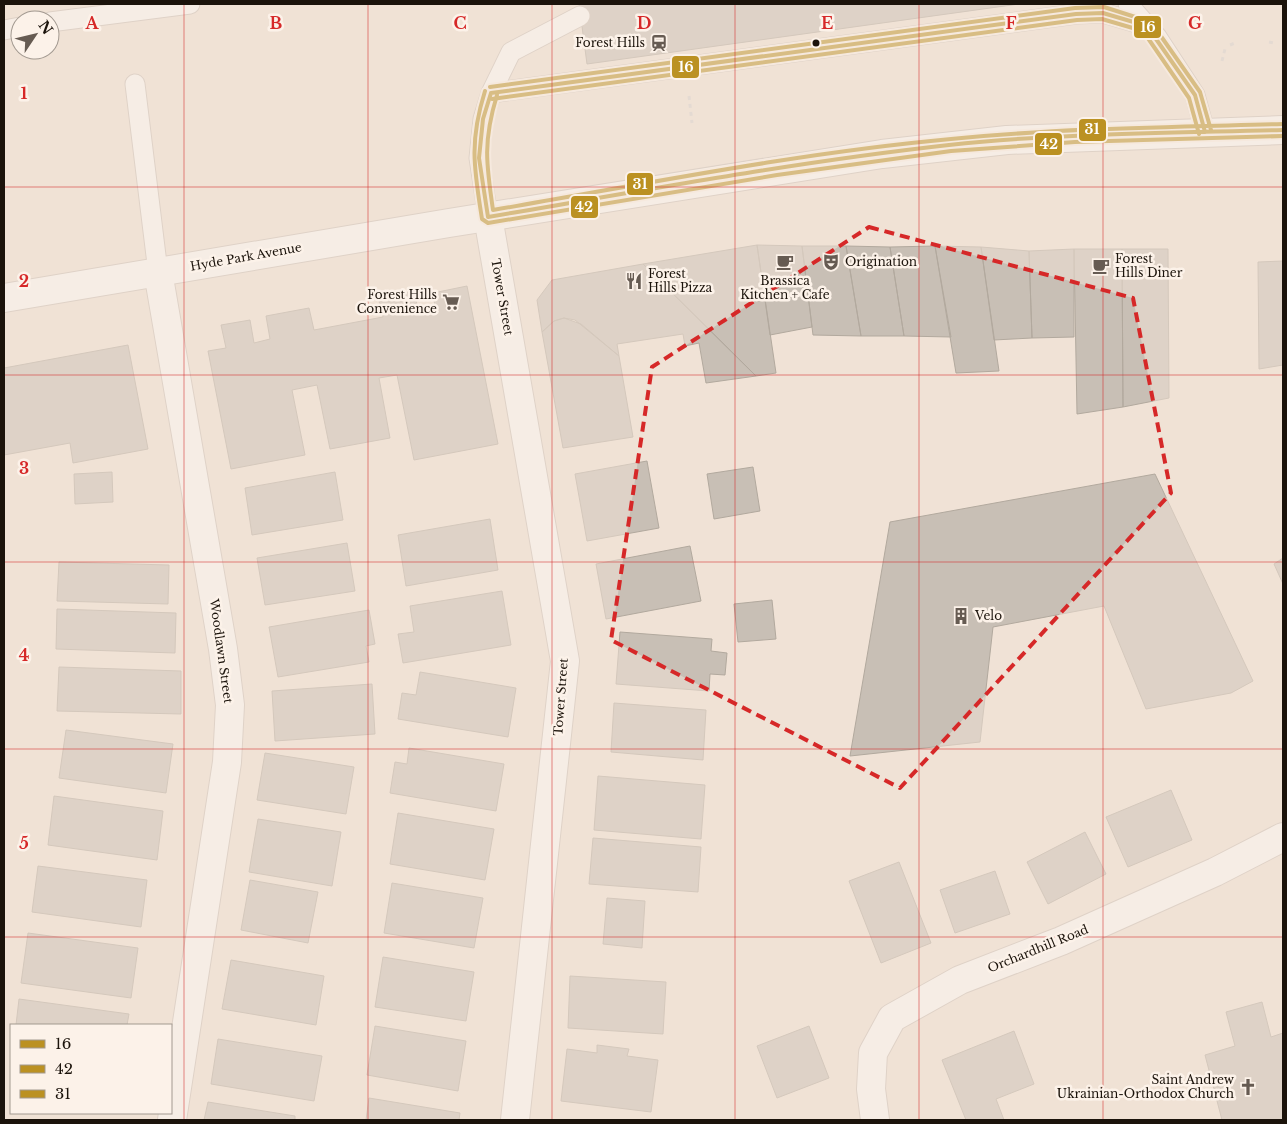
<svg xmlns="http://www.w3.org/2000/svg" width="1287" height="1124" font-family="'Libre Baskerville',serif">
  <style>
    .building { fill: #c8bfb5; stroke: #b2a99e }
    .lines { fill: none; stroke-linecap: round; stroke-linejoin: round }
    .service-casing { stroke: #cabfb6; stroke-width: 21 }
    .minor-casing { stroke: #cabfb6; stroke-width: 30 }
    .primary-casing { stroke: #cabfb6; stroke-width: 30 }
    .path { stroke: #d6d1ce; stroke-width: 3; stroke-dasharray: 4 4; stroke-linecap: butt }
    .service { stroke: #fdfbf9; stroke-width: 19 }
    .minor { stroke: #fdfbf9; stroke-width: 28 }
    .primary { stroke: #fdfbf9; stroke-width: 28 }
    .bus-1-casing { stroke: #fcf2e9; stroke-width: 8 }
    .bus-2-casing { stroke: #fcf2e9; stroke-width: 8 }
    .bus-3-casing { stroke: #fcf2e9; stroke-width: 8 }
    .bus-1 { stroke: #bb9122; stroke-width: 4 }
    .bus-2 { stroke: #bb9122; stroke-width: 4 }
    .bus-3 { stroke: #bb9122; stroke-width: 4 }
    .marked { fill: none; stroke: #d62828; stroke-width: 4; stroke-dasharray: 10 6; stroke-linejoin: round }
    .grid { fill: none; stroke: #d62828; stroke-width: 1; stroke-opacity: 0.55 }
    .bus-dot { fill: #1b130b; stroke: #fcf2e9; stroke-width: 2 }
    .labels { text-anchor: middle; stroke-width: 5; stroke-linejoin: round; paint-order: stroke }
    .poi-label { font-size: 12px; fill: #1b130b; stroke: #fcf2e9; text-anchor: start }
    .street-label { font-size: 12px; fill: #1b130b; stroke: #fcf2e9 }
    .grid-label { font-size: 16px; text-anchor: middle; font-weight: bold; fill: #d62828; stroke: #fcf2e9; stroke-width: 5; stroke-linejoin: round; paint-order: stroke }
    .line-badge { stroke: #fcf2e9; stroke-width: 2 }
    .badge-label { font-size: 14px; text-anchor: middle; font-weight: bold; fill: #fff }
  </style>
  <rect width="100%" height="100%" fill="#f0e2d6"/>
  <path class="building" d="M579,4H1019L587,64Z
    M757,245L802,246L812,327L770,335Z
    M757,245L776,373L756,376L643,264Z
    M802,246H846L861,336L813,335Z
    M846,246L890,247L904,336H861Z
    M935,246L951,337L904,336L890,247Z
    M935,246L981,247L999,371L956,373Z
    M981,247L1029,251L1032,338L994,340Z
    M1074,249H1122L1123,407L1077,414Z
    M1074,249V337L1032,338L1029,251Z
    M1122,249H1168L1169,398L1123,407Z
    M1283,261V365L1259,369L1258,262Z
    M643,264L756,376L706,383L699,343L685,346L683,334L617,344L619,356L575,320L564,318L554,321L542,332L537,300L552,280Z
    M467,286L498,444L414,460L397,375L379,378L390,438L330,449L317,385L292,390L305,455L231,469L208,351L226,348L221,325L250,320L254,343L270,339L266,316L309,308L314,330L383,317L378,297L413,291L419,311L435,307L433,293Z
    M564,318L581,324L619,356L633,437L563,448L542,332L554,321Z
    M128,345L148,449L73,463L70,443L4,455V368Z
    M647,461L659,528L587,541L575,474Z
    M753,467L760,511L714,519L707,474Z
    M112,472L113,502L75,504L74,474Z
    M335,472L343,520L252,535L245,488Z
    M1155,474L1253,681L1231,693L1146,709L1104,606L993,627L980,742L850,756L890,522Z
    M490,519L498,570L406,586L398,535Z
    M347,543L355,591L265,605L257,558Z
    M690,546L701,601L606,619L596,564Z
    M1283,558V584L1274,564Z
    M59,562L169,565L168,604L57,601Z
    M502,591L511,645L403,663L398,634L414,632L410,606Z
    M772,600L776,639L738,642L734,604Z
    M57,609L176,613L175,653L56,649Z
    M369,610L375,644L366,646L369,662L278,677L269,627Z
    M620,632L712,639L711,651L727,653L725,675L710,674L709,691L616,684Z
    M59,667L181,671V714L57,711Z
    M420,672L516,688L508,737L398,719L402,693L416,695Z
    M372,684L375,734L275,741L272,691Z
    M614,703L706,710L703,760L611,752Z
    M66,730L173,744L166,793L59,778Z
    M409,748L504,764L496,811L390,793L395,762L407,764Z
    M265,753L354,767L346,814L257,800Z
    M598,776L705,785L701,839L594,830Z
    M1171,790L1192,840L1128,867L1106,817Z
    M54,796L163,811L157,860L48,845Z
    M398,813L494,829L485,880L390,864Z
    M258,819L341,832L332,886L249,872Z
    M1085,832L1106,874L1048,904L1027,862Z
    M593,838L701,847L698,892L589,884Z
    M899,862L931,943L881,963L849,881Z
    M38,866L147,880L141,927L32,912Z
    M995,871L1010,914L955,933L940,890Z
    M250,880L318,892L308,943L241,930Z
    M392,883L483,898L474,948L384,933Z
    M607,898L645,901L642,948L603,944Z
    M28,933L138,948L131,998L21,983Z
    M383,957L474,972L466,1021L375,1007Z
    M231,960L324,976L316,1025L222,1009Z
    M570,976L666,982L663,1034L568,1028Z
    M19,999L129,1014L127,1025H16Z
    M1262,1002L1271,1037L1283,1033V1120H1222L1205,1055L1235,1046L1226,1012Z
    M375,1026L466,1041L458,1091L367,1075Z
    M809,1026L829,1078L777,1098L757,1046Z
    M1014,1031L1034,1084L996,1099L1004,1120H966L942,1060Z
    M218,1039L322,1056L314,1101L211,1084Z
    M597,1045L629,1049L627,1056L658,1060L651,1112L561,1101L567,1049L597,1053Z
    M369,1098L460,1113L459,1120H366Z
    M208,1102L295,1116V1120H204Z"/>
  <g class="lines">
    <g class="service-casing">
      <path id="service" d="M1128,4L1157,37L1195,95L1205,132
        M50,22L190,4
        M4,30L20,27
        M135,84L158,272
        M491,93L1076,14L1103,13L1147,26
        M488,217L479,158L483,119L491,93L511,52L580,16"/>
    </g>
    <g class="minor-casing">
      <path id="minor" d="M488,217L565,661L515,1120
        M158,272L223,649L230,705L227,762L172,1120
        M875,1120L871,1089L873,1053L892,1018L960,980L1061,941L1215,872L1283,837"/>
    </g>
    <g class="primary-casing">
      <path id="primary" d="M4,298L449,223L882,154L1007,140L1283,130"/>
    </g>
    <path class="path" d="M1269,42L1274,43
      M1230,45L1235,43
      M1222,61L1225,49
      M689,96L692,123"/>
    <use href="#service" class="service"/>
    <use href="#minor" class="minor"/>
    <use href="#primary" class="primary"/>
    <g class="bus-1-casing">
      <path id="bus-1" d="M491,93L1076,14L1103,13L1147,26L1195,95L1205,132
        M488,217C641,191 795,162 949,145C1060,133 1172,133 1283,130
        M488,217L479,158L483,119L491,93"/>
    </g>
    <g class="bus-2-casing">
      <path id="bus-2" d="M485,91C469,142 474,168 482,219L488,223L777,175L951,151L1075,142L1283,136
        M492,99L1077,20L1102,19L1143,31L1189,98L1199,134"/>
    </g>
    <g class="bus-3-casing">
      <path id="bus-3" d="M490,87L1075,8L1104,7L1151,22L1200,92L1211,130
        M497,95C483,141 486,163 493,210C645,184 798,153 951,139C1062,128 1172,127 1283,124"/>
    </g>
    <use href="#bus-1" class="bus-1"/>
    <use href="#bus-2" class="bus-2"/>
    <use href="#bus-3" class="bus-3"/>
  </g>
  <path d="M0 0H1287V1124H0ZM869,227L1133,298L1171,493L900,788L611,640L652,367Z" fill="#f0e2d6" fill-opacity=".55" fill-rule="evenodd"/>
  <path class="marked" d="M869,227L1133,298L1171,493L900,788L611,640L652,367Z"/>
  <path class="grid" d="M184,4V1120M368,4V1120M552,4V1120M735,4V1120M919,4V1120M1103,4V1120M4,187H1283M4,375H1283M4,562H1283M4,749H1283M4,937H1283"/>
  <defs>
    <g id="station-bare" transform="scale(1.35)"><path d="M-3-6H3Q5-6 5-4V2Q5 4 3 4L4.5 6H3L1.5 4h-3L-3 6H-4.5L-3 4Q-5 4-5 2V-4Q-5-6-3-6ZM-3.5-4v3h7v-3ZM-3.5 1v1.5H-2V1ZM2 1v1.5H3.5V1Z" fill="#665b52" stroke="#fcf2e9" stroke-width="2.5" paint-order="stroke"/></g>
    <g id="cafe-bare" transform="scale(1.35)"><path d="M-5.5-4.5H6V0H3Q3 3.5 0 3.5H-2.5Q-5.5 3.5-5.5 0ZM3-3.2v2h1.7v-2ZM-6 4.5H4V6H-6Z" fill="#665b52" stroke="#fcf2e9" stroke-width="2.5" paint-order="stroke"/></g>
    <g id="theatre-bare" transform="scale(1.35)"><path d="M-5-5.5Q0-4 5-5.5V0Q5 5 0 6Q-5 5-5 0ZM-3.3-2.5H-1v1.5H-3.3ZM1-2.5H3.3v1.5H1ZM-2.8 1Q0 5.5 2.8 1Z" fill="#665b52" stroke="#fcf2e9" stroke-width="2.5" paint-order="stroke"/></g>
    <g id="restaurant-bare" transform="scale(1.35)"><path d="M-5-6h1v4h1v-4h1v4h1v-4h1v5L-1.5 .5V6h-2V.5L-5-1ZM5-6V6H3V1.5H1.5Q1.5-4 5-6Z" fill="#665b52" stroke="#fcf2e9" stroke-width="2.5" paint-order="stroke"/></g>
    <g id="supermarket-bare" transform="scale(1.35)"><path d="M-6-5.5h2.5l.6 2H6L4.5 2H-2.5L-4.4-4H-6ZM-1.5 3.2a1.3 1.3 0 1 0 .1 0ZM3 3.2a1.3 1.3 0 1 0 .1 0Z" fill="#665b52" stroke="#fcf2e9" stroke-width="2.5" paint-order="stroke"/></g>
    <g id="building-bare" transform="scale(1.35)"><path d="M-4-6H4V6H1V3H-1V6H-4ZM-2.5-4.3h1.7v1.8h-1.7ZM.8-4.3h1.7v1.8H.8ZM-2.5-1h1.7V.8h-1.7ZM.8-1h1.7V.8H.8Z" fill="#665b52" stroke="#fcf2e9" stroke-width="2.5" paint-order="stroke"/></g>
    <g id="church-bare" transform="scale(1.35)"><path d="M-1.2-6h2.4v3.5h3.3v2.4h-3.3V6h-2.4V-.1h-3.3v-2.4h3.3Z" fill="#665b52" stroke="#fcf2e9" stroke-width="2.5" paint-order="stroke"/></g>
  </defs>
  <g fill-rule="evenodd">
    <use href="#station-bare" x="659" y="43"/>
    <use href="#cafe-bare" x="785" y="262"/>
    <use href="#theatre-bare" x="831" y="262"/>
    <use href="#cafe-bare" x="1101" y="266"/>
    <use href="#restaurant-bare" x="634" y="281"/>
    <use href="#supermarket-bare" x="451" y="302"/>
    <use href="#building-bare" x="961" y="616"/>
    <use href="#church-bare" x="1248" y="1087"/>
  </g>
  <circle class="bus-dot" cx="816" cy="43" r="4.5"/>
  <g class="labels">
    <g class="poi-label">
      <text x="645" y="47" text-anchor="end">Forest Hills</text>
      <text x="1115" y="263">Forest<tspan x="1115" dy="14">Hills Diner</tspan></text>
      <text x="845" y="266">Origination</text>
      <text x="648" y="278">Forest<tspan x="648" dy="14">Hills Pizza</tspan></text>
      <text x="785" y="285" text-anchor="middle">Brassica<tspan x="785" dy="14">Kitchen + Cafe</tspan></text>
      <text x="437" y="299" text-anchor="end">Forest Hills<tspan x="437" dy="14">Convenience</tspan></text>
      <text x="975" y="620">Velo</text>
      <text x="1234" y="1084" text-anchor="end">Saint Andrew<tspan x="1234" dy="14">Ukrainian-Orthodox Church</tspan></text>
    </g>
    <g class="street-label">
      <text transform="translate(246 257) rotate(-10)" y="4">Hyde Park Avenue</text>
      <text transform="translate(502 297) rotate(80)" y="4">Tower Street</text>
      <text transform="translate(221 651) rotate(82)" y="4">Woodlawn Street</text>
      <text transform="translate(561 697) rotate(-86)" y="4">Tower Street</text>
      <text transform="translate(1038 949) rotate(-22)" y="4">Orchardhill Road</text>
    </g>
  </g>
  <g class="grid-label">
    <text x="92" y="29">A</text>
    <text x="276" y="29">B</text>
    <text x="460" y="29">C</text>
    <text x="644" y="29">D</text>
    <text x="827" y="29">E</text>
    <text x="1011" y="29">F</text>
    <text x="1195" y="29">G</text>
    <text x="24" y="99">1</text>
    <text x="24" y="287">2</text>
    <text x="24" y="474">3</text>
    <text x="24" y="661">4</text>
    <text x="24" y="849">5</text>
  </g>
  <g class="line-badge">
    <rect x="1133" y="15" width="29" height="24" rx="5" fill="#bb9122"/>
    <rect x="671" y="55" width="29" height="24" rx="5" fill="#bb9122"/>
    <rect x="1078" y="118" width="29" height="24" rx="5" fill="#bb9122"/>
    <rect x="1034" y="132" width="29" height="24" rx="5" fill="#bb9122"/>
    <rect x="626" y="172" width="28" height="24" rx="5" fill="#bb9122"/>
    <rect x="570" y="195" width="29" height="24" rx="5" fill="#bb9122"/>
  </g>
  <g class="badge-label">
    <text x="1148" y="32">16</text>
    <text x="686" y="72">16</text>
    <text x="1092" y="134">31</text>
    <text x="1049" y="149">42</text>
    <text x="640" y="189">31</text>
    <text x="584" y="212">42</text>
  </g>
  <rect width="1287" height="1124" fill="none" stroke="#1b130b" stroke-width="10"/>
  <rect x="10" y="1024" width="162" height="90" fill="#fcf2e9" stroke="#a29990"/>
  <rect x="20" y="1040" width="25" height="8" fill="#bb9122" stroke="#a29990"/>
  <text x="55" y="1049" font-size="15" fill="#1b130b">16</text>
  <rect x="20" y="1065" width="25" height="8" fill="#bb9122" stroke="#a29990"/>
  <text x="55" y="1074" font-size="15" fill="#1b130b">42</text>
  <rect x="20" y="1090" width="25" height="8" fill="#bb9122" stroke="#a29990"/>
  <text x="55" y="1099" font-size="15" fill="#1b130b">31</text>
  <g transform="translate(35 35) rotate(55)"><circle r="24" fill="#fcf2e9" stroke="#a29990"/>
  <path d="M0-4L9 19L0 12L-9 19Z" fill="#665b52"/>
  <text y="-8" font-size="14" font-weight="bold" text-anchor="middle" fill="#1b130b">N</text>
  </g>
</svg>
